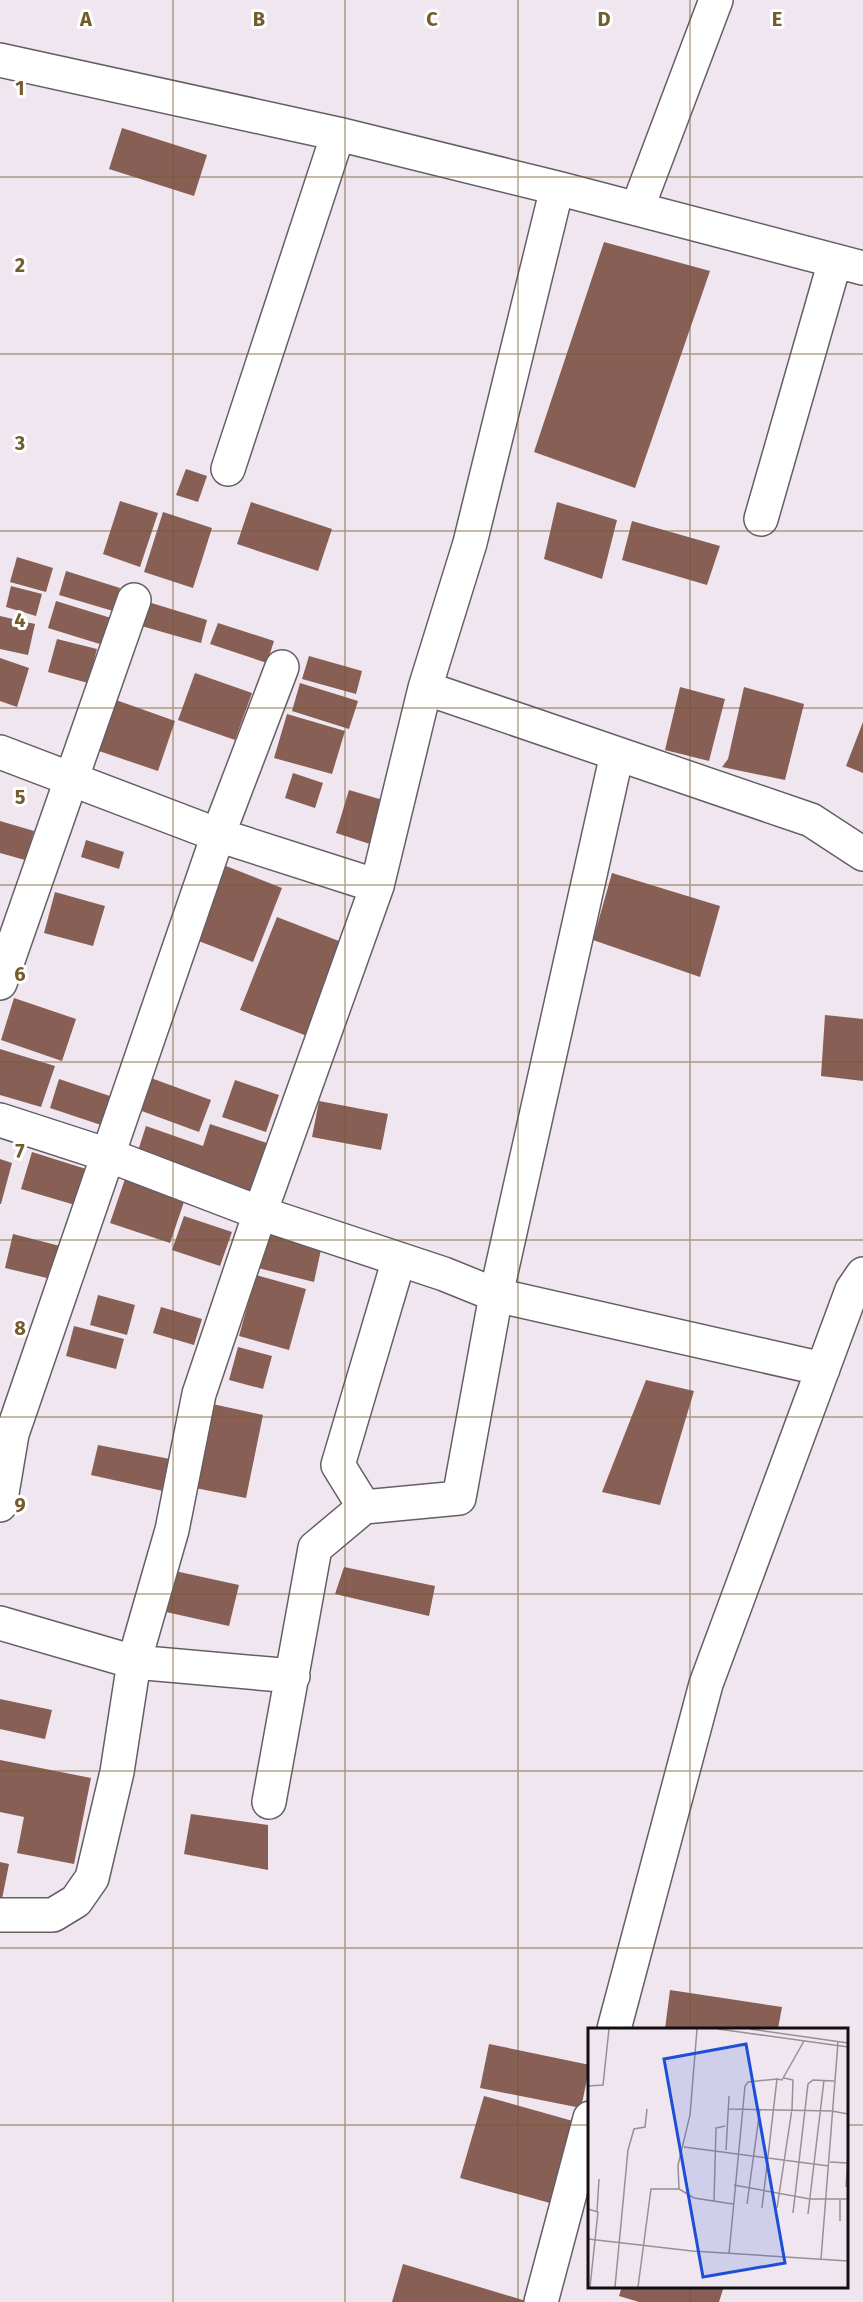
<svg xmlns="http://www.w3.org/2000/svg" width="863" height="2302" font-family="'Fira Sans',sans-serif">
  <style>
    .building { fill: #875f55 }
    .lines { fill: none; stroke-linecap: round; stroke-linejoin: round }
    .minor-casing { stroke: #665e66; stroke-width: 36 }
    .minor { stroke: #fff; stroke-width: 33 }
    .grid { fill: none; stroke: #735b2c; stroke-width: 1.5; stroke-opacity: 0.55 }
    .inset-road { fill: none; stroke: #979096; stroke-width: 1.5 }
    .view { fill: #1d4ed8; fill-opacity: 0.15; stroke: #1d4ed8; stroke-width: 3 }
    .inset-edge { fill: none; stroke: #120e11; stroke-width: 3 }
    .grid-label { font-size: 20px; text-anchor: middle; font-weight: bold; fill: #735b2c; stroke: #fff; stroke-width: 6; stroke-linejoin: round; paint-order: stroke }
  </style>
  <rect width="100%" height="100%" fill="#f0e6ef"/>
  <path class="building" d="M122,128L207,155L194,196L109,169Z
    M604,242L710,271L635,488L534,452Z
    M186,469L207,476L198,502L176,495Z
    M120,501L158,513L140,567L103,554Z
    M251,502L332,529L318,571L237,544Z
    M557,502L617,520L602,579L544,559Z
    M163,512L212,528L193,588L144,572Z
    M632,521L720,546L707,585L622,560Z
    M17,557L53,568L46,592L10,582Z
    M66,571L120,588L113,611L59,595Z
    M11,586L42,594L36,616L6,607Z
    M56,601L111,618L103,645L48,628Z
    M145,601L207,620L201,643L138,625Z
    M0,616L35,624L28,655L0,649Z
    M218,623L274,641L267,663L210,644Z
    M57,639L97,649L88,683L48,672Z
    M309,656L362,671L356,694L302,679Z
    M0,658L29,668L17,707L0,701Z
    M195,673L252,693L235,740L178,720Z
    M300,683L358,701L349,729L292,711Z
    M680,687L725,699L709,761L665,750Z
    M744,687L804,704L785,780L722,767L728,759Z
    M116,700L175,721L158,771L99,751Z
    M287,714L345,731L332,774L274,758Z
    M863,722V773L846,766Z
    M293,773L323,783L315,808L285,798Z
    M349,790L386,801L373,845L336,833Z
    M0,821L34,831L25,860L0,853Z
    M86,840L124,852L119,869L81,857Z
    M226,866L282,888L253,962L196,940Z
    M612,873L720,906L700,977L593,940Z
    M55,892L105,906L93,946L44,933Z
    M277,917L344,943L307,1036L240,1010Z
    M14,998L76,1019L62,1061L1,1040Z
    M825,1015L863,1019V1081L821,1076Z
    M0,1049L55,1066L41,1107L0,1095Z
    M151,1078L211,1100L199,1132L139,1110Z
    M59,1079L113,1097L104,1126L50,1108Z
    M235,1080L279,1095L266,1132L222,1117Z
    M319,1101L388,1114L381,1150L312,1137Z
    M210,1124L267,1143L249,1192L137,1154L146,1126L203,1146Z
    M32,1152L86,1169L75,1205L21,1189Z
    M0,1159L12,1163L1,1204H0Z
    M126,1176L186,1196L170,1243L110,1223Z
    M184,1216L232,1232L220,1266L172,1250Z
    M263,1231L322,1245L314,1282L254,1267Z
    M13,1234L60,1246L51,1279L5,1268Z
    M256,1275L306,1289L289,1350L239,1336Z
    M98,1295L135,1305L127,1335L90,1325Z
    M161,1307L202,1319L194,1345L153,1333Z
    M74,1326L124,1339L116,1369L66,1356Z
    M238,1347L272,1356L263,1389L229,1380Z
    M646,1380L694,1391L660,1505L602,1492Z
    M208,1403L263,1415L246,1498L190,1487Z
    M98,1445L170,1459L163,1491L91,1475Z
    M344,1567L435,1586L429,1616L335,1594Z
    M175,1571L239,1585L229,1626L166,1612Z
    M0,1699L52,1710L45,1739L0,1729Z
    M0,1760L91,1778L74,1864L17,1853L24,1817L0,1812Z
    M191,1814L268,1825V1870L184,1854Z
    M0,1862L9,1864L1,1904H0Z
    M670,1990L782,2007L778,2029H665Z
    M489,2044L590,2065L581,2108L480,2088Z
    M484,2096L580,2123L557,2205L460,2178Z
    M403,2264L526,2301V2302H392Z
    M622,2286H724L719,2302H639L619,2296Z"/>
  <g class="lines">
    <g class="minor-casing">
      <path id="minor" d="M0,60L338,134L557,188L863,268
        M637,209L716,0
        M228,469L338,134
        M761,519L835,261
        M425,688L811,820L863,854
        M0,752L218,835L377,886
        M0,983L134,600
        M0,1120L108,1155L260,1213L444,1274L496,1295L823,1369
        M0,1505L12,1434L218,835L282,667
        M364,1507L459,1498L496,1295L617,754
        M0,1623L134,1662L293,1676
        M269,1802L315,1548L364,1507L338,1465L399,1259
        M0,1915H53L76,1901L92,1878L117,1772L134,1662L172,1530L199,1394L260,1213L377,886L425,688L470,543L557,188
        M614,2029L706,1684L852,1290L863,1274
        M541,2302L590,2118"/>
    </g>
    <use href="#minor" class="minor"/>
  </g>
  <path class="grid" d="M173,0V2302M345,0V2302M518,0V2302M690,0V2029M0,177H863M0,354H863M0,531H863M0,708H863M0,885H863M0,1062H863M0,1240H863M0,1417H863M0,1594H863M0,1771H863M0,1948H863M0,2125H590M846,2125H863M690,2286V2302"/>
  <g transform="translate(588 2028)">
    <rect width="260" height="260" fill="#f0e6ef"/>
    <path class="inset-road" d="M109,1L102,87L90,137L91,161L106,170L145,176M130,1L260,19M162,1L260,15M0,58L15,57L21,1M141,81L244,83L260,86M96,119L241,138M138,122L141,68M242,134L260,135M146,157L222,171H260M258,159L260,129M252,172V193M126,173L128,100L137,98M159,176L172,81M174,180L189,51L194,52L216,13M189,180L204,81L205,52L196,50M0,181L10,184L2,259M9,183L11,151M205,185L220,56L225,52L246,53M220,186L236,52M0,211L104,223L260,233M141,226L157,58L160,54L189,51M233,231L250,14M27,259L40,122L46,101L57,99L59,81M50,259L63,161H91"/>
    <path class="view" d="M158,16L197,235L115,249L76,31Z"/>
    <rect width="260" height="260" class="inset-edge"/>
  </g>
  <g class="grid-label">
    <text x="86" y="26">A</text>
    <text x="259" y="26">B</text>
    <text x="432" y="26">C</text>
    <text x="604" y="26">D</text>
    <text x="777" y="26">E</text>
    <text x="20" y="95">1</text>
    <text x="20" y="272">2</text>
    <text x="20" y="450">3</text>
    <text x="20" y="627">4</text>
    <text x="20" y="804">5</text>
    <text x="20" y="981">6</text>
    <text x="20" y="1158">7</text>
    <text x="20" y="1335">8</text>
    <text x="20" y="1512">9</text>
  </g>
</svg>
